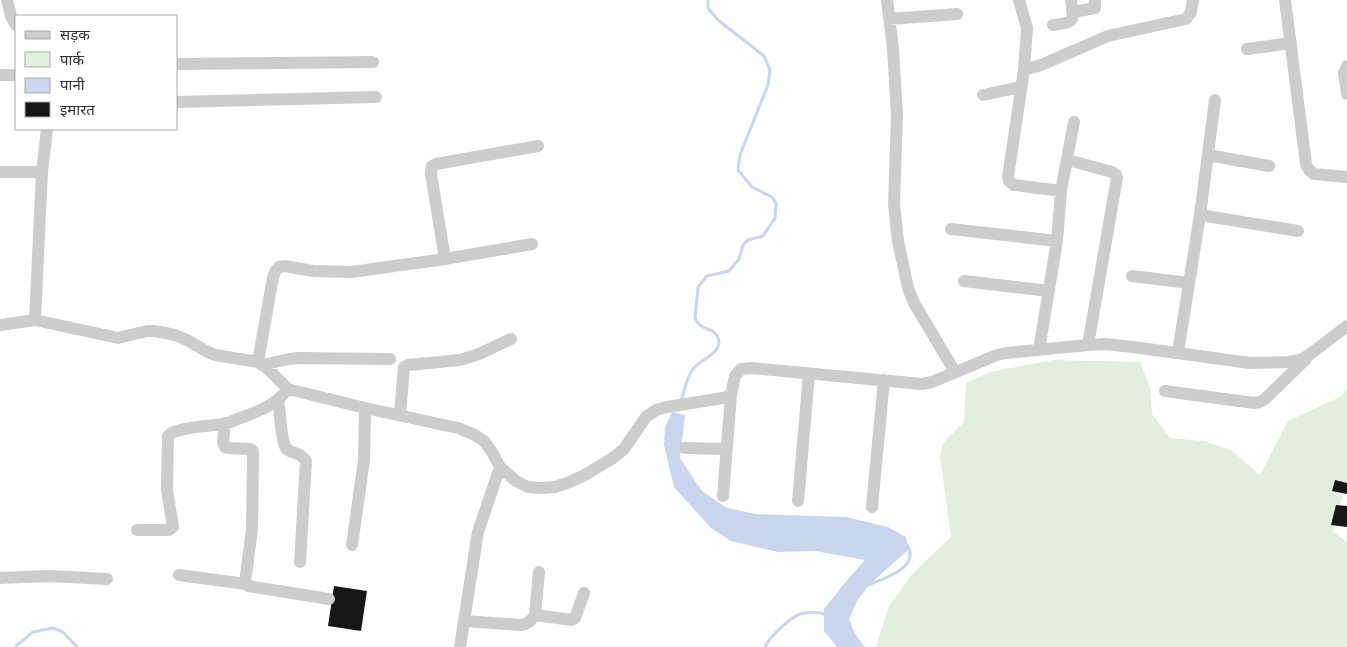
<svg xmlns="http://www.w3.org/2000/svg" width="1347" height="647" font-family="Ubuntu,'Noto Sans Devanagari',sans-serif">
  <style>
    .green { fill: #e2eede }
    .water { fill: #c9d6ee }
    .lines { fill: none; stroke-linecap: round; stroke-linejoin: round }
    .stream { stroke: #c9d6ee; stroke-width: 3 }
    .building { fill: #171717 }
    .street { stroke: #cdcdcd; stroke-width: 12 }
  </style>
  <rect width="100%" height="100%" fill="#fff"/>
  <path class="green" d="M1053,360L1140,362L1150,387L1152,414L1170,438L1203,441L1231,450L1260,475L1288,421L1342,396L1347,388V480L1333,532L1347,542V647H876L889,606L913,573L951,537L940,456L943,443L964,422L966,383L990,372Z"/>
  <path class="water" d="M672,412L685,415L680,458L702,491L727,508L756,514L846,517L888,527L906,537L908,550L869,585L857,601L849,619L855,634L865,647H837L824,631V609L843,585L865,560L815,551L778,552L731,541L711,528L674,487L664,445L665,427Z"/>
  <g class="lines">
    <path class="stream" d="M681,402C684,391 686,379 693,369C700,359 724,353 718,338C715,329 706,330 700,325C698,323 696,320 695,318L698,287L707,276L729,271L739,259L743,245L748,240L763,236L775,218L776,203L772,197L752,187L738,170L740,155L768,85L770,70L764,56L718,20L708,8V0
      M868,585C883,579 923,567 906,544
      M16,647V646L33,632L53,628L63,632L77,647
      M765,647C769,637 790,618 800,614C809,612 820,611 827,616"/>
  </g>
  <path class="building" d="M1335,480L1347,483V494L1332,491Z
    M1336,505L1347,506V527L1331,525Z
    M334,586L367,591L361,631L328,626Z"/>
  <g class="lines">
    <path class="street" d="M7,0L11,16L16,25
      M887,0L893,49L897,115L894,204L898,241L908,288L914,303L955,372
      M1019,0L1027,28L1024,70
      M1285,0L1306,164L1309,170L1314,174L1347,177
      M1073,12L1095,8V0
      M889,19L957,14
      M1053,25C1075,22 1074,22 1071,0
      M1247,49L1291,43
      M176,64L373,62
      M1347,66L1344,73L1347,94
      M0,75H16
      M983,95L1021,87
      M176,102L376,97
      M1208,155L1269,166
      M1068,160L1112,172L1116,175L1117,178L1088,345
      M0,172H42
      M1061,191L1014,185L1009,181L1008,177L1024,70L1041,65L1108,36L1186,19L1191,12L1193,0
      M1200,215L1298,231
      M951,229L1057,241
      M445,259L431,174L432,166L436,164L538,146
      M1132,276L1189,283
      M964,281L1049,291
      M35,320L42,172L47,129
      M0,325L35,320L118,338L147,331H155L175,335L187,340L206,351L215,355L258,362L268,369L288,389L365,408L458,428L475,435L484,441L492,452L500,467L516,481L528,487L541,488L555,487L567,483L583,476L613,458L624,449L646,417L656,410L667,407L723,398L731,395L735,376L741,369L751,368L922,384L932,382L997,355L1006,353L1088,345L1105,344L1133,347L1250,363L1288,362L1300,360L1309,355L1347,326
      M1039,350L1057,241L1061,191L1074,122
      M1178,352L1200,215L1215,100
      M258,362L273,277L276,270L279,267L285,266L313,271L351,272L445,259L532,244
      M262,365L289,359L300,358L390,359
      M1165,391L1254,403L1260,402L1265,399L1306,359
      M278,400C280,410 281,441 286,448C292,455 300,451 306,461L300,562
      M400,415L404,367L408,365L460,360L479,354L511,339
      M225,423L223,442L225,447L228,448L250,449L253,451L252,529L245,583L248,586L329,599
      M685,448L726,449
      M723,496L731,395
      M798,501L809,374
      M872,507L884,380
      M137,530H169L173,527L167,490L168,436C175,427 212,426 224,424C231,422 237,419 243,417C262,410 275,405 288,389
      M352,545L364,460L365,408
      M179,575L246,584
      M0,578L49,576L107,579
      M535,615L572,620L575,618L584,593
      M465,621L521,625C528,624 531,621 535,615L539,572
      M460,647L476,544L478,532L500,467"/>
  </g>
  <rect x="15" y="15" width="162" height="115" fill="#ffffff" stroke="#acacac"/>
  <rect x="25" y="31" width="25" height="8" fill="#cdcdcd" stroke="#acacac"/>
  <text x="60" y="40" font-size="15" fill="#303030">सड़क</text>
  <rect x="25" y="52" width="25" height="15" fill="#e2eede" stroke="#acacac"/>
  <text x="60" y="65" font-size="15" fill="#303030">पार्क</text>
  <rect x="25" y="78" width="25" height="15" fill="#c9d6ee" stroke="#acacac"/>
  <text x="60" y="90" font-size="15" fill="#303030">पानी</text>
  <rect x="25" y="102" width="25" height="15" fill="#171717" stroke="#acacac"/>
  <text x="60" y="115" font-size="15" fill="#303030">इमारत</text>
</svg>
